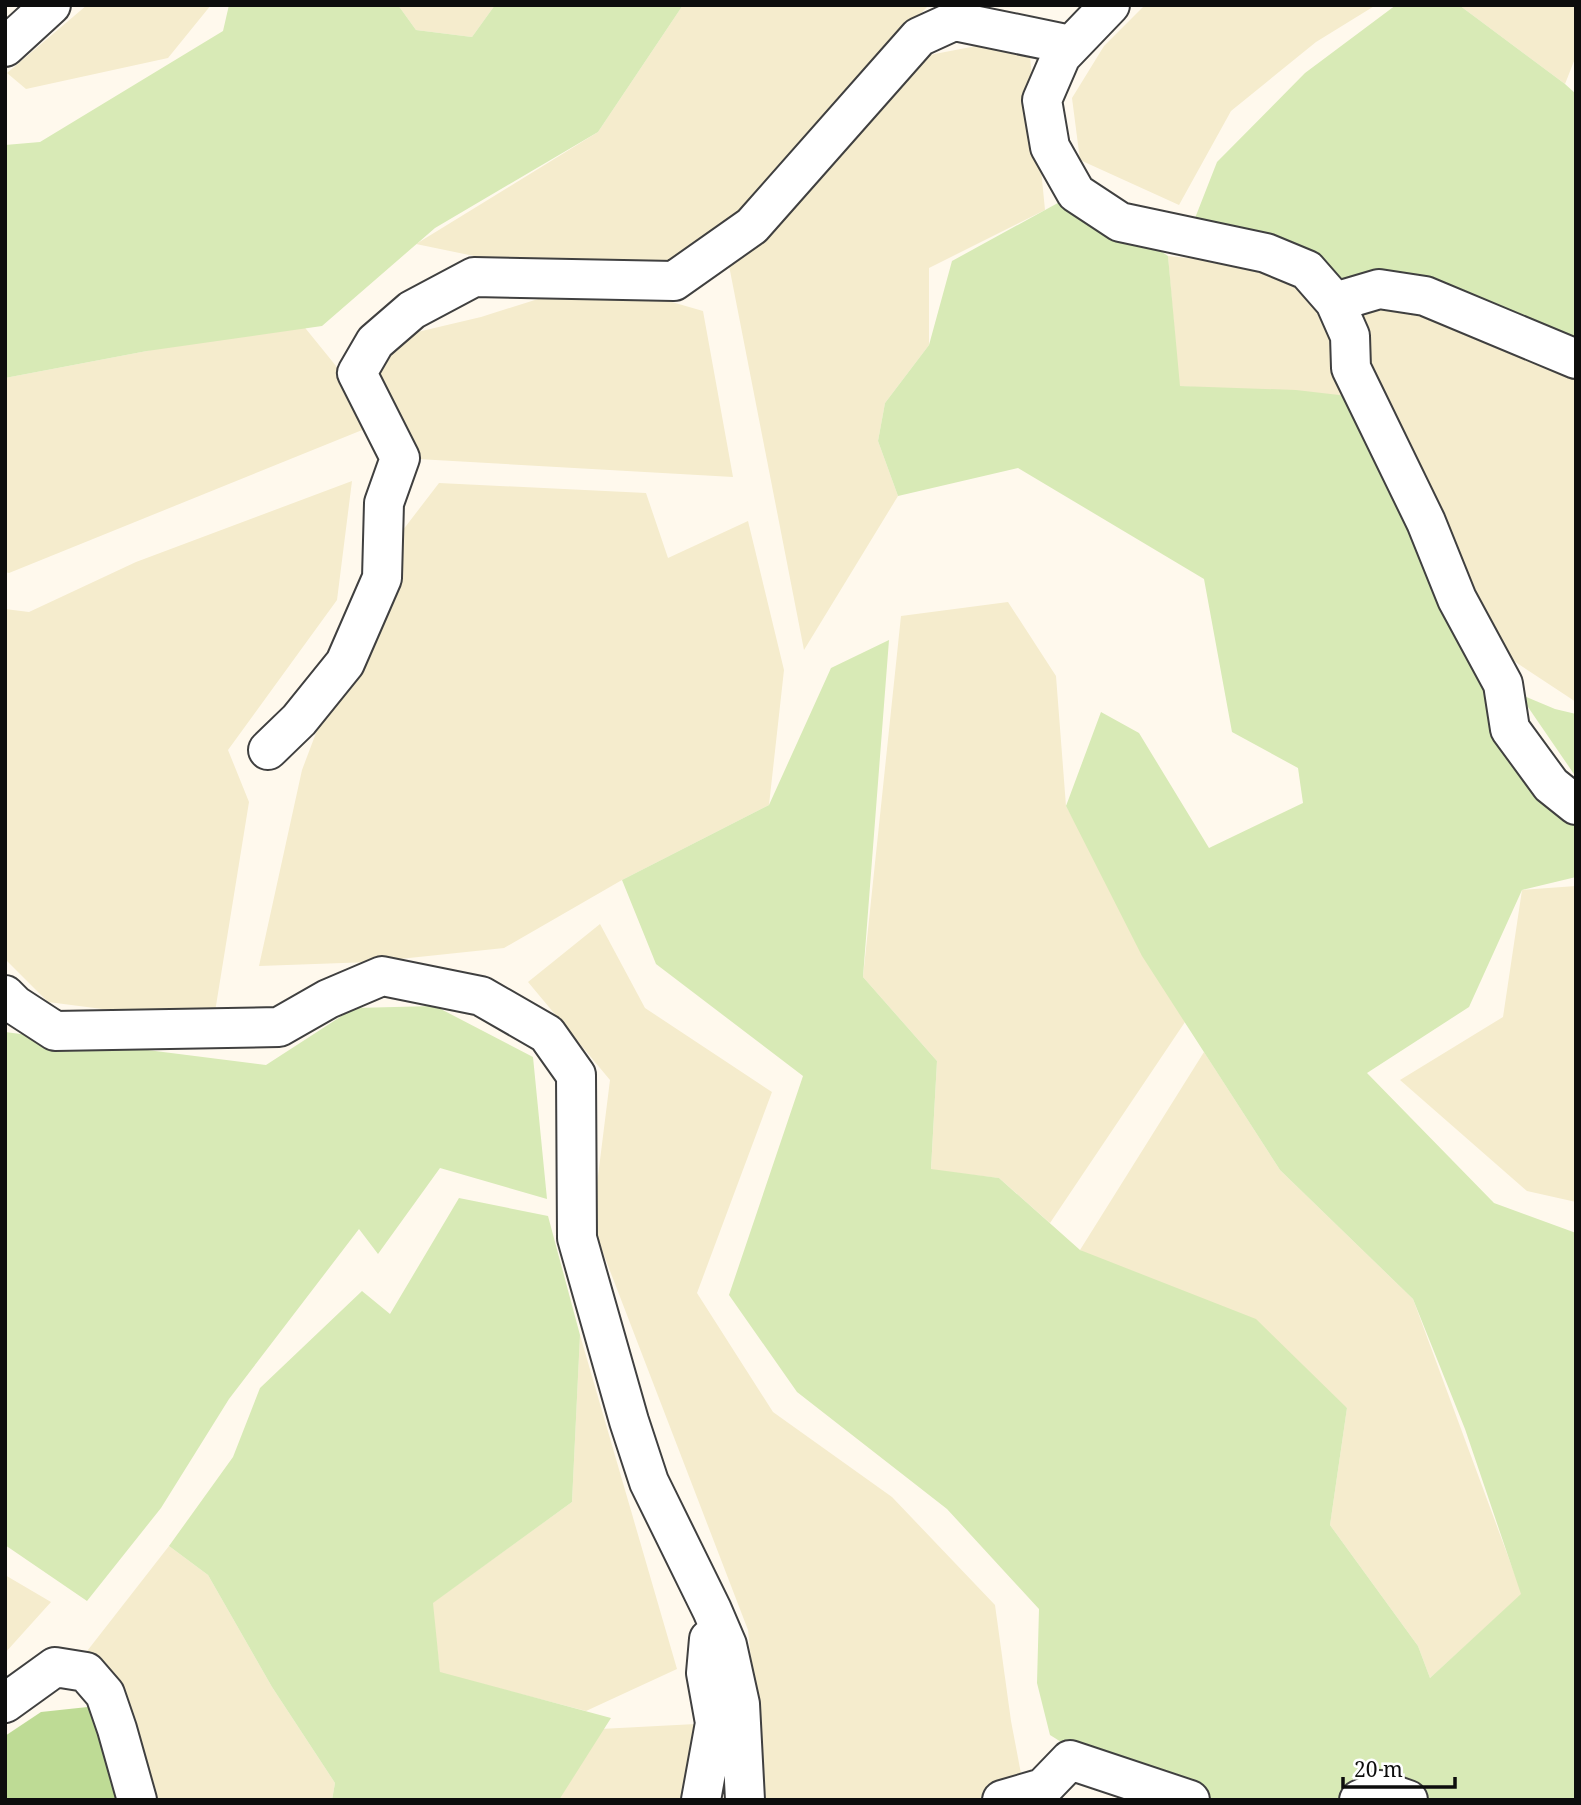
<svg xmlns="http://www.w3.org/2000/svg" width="1581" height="1805" font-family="'Noto Serif',serif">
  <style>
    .farmland { fill: #f5eccd }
    .green { fill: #d8eab6 }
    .forest { fill: #bedb95 }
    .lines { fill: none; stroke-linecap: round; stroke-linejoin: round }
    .minor-casing { stroke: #404040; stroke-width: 42 }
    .minor { stroke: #fff; stroke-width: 38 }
  </style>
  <rect width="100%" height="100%" fill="#fff9ed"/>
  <path class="farmland" d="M87,5H211L168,58L26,89L7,73Z
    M398,5H495L472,37L416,30Z
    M683,5H929L888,47L898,61L1028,36L1045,210L929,268V345L885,403L878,441L898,496L804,650L725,245L599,281L703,311L733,477L400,458L382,422L9,573L5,572V378L147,351L289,308L379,419L375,342L481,317L595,281L416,244L598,132Z
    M1145,5H1376L1316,42L1231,111L1179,205L1080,160L1072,98L1104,46Z
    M1459,5H1576V56L1565,84Z
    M1168,256L1307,270L1365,398L1179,386Z
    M1379,289L1576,359V702L1479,638L1350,336Z
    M352,481L337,600L228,750L249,802L214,1018H172L48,1002L5,959V609L29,612L136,562Z
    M439,483L646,493L668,558L748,521L784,670L769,805L622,880L504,948L371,962L259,966L302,770L383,556Z
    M1008,602L1056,676L1066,806L1185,1022L1050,1223L999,1178L931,1170L937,1061L863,977L901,616Z
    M1576,886V1202L1527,1191L1400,1080L1503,1017L1522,890Z
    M600,924L645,1008L772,1092L697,1293L773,1412L892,1497L995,1605L1011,1721L1026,1800H766L748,1630L592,1224L610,1080L528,982Z
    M1204,1052L1280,1170L1413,1299L1522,1594L1430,1678L1418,1646L1330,1525L1347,1408L1080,1250Z
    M580,1335L677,1669L586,1711L440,1673L432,1603L572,1502Z
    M169,1546L208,1575L272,1687L335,1783L332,1800H154L84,1655Z
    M5,1575L51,1602L5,1653Z
    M715,1723L713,1800H557L581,1730Z"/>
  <path class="green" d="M229,5H398L416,30L472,37L495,5H683L598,132L435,228L322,326L147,351L5,378V145L40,142L223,31Z
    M1396,5H1459L1565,84L1576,94V360L1188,236L1217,162L1305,73Z
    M1076,193L1168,256L1180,386L1296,390L1365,398L1550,802L1576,813V877L1522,890L1469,1007L1367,1073L1494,1203L1576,1233V1800H1190L1114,1775L1050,1735L1037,1683L1039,1609L947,1509L797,1392L729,1295L803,1076L656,964L622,880L769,805L831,668L889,640L863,977L937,1061L931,1169L999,1178L1080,1250L1256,1319L1347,1408L1330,1525L1418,1646L1430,1678L1521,1594L1465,1429L1413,1299L1280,1170L1142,956L1066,806L1101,712L1139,733L1209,848L1303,803L1298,768L1232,732L1204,579L1018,468L898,496L878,441L885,403L929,345L952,261Z
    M1519,694L1555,709L1576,714V777Z
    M435,1006L533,1057L547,1199L440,1168L378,1254L359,1229L229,1399L161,1508L87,1601L5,1545V1032L266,1065L354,1008Z
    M459,1198L548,1216L580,1335L572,1502L433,1603L440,1672L611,1718L559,1800H332L335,1783L272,1687L208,1575L169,1546L233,1457L260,1388L362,1291L390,1314Z"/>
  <path class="forest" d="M97,1706L120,1800H5V1736L41,1712Z"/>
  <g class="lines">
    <g class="minor-casing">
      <path id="minor" d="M1110,5L1061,56L1042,100L1050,147L1076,193L1120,222L1266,253L1307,270L1335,302L1350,336L1351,368L1426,522L1457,599L1503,684L1510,729L1551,785L1576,805
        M5,47L51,5
        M1335,302L1379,289L1425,296L1576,359
        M268,750L299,720L345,663L382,578L384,503L400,458L357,373L375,342L412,310L474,277L674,281L752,226L919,37L954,21L1071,45
        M5,995L15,1005L55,1031L279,1027L328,999L382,976L481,996L547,1034L576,1075L577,1238L629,1421L649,1482L712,1610L727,1645L740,1704L745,1800
        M5,1703L55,1667L86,1672L105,1694L117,1729L137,1800
        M701,1800L715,1723L706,1673L709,1639
        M1002,1800L1043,1788L1070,1760L1190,1800
        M1359,1800L1380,1790L1408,1800"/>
    </g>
    <use href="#minor" class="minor"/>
  </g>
  <rect width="1581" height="1805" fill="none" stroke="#0d0d0d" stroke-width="14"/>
  <path d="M1343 1777v10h112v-10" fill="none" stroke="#0d0d0d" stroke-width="3.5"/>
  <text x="1354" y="1777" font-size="21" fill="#0d0d0d" stroke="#ffffff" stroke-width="5" paint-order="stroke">20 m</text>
</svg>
